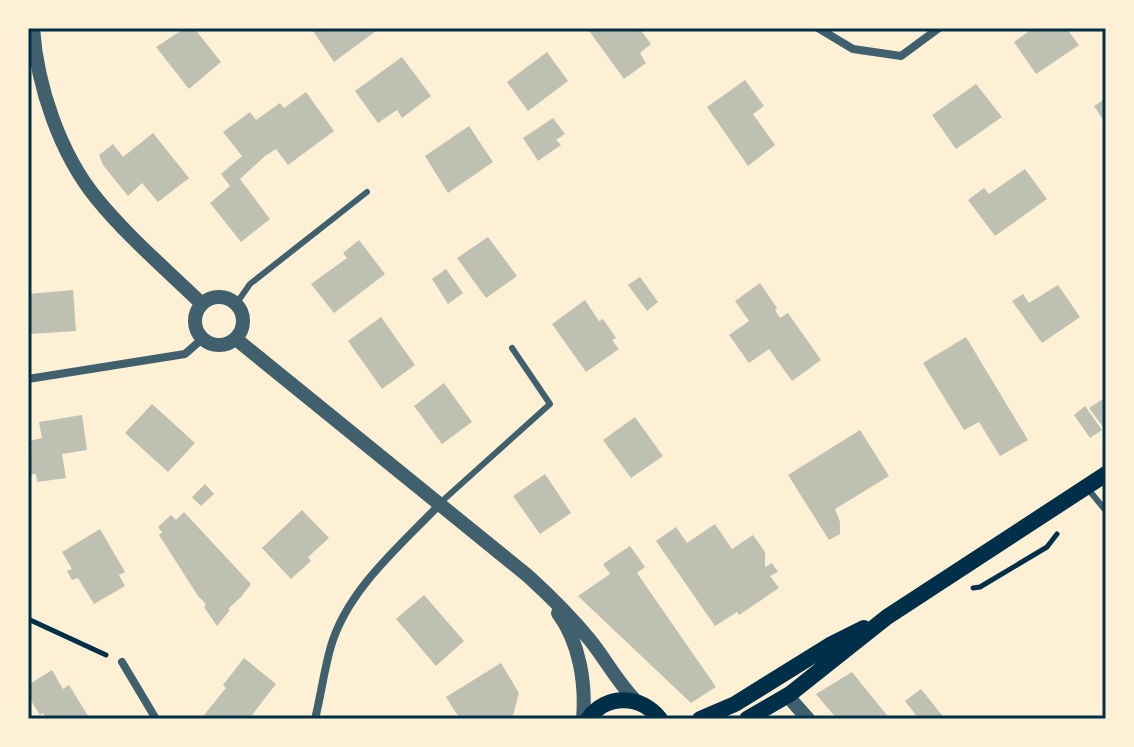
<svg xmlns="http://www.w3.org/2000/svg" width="1134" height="747" font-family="Quicksand,sans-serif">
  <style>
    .building { fill: #bec0b2 }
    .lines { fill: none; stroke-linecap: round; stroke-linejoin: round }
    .path { stroke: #003049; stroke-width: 5 }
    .service { stroke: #3f606c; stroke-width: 6 }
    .minor { stroke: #3f606c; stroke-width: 8 }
    .tertiary { stroke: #3f606c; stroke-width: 14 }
    .secondary { stroke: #003049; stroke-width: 16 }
    .neatline { fill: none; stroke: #003049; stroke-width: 3 }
  </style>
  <rect width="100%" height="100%" fill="#fdf0d5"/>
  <path class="building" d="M185,28H194L221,62L189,89L156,47Z
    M311,28H380L334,62Z
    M587,28H639L651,44L640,53L646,63L624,79Z
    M1033,28H1066L1079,45L1036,74L1014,42Z
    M547,52L568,81L528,111L507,82Z
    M402,57L431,96L402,118L397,110L378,123L355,91Z
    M745,80L764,106L753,114L775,145L748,166L707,107Z
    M976,84L1002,117L956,149L932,115Z
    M306,92L334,131L288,165L276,149L265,156L240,179L270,219L241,242L210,203L230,186L221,174L242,156L223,132L250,112L256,120L280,103L284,108Z
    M1106,98V124L1094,106Z
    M553,118L565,134L556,140L561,145L538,161L523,138Z
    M469,126L493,162L448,193L425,156Z
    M153,133L189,178L158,202L142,183L128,196L103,165L99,155L113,144L123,157Z
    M1025,169L1047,199L995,236L968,200L984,188L989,194Z
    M488,237L517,276L486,298L457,258Z
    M359,240L385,274L334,313L311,284L347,258L343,253Z
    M446,269L463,293L448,304L432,279Z
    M640,277L658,302L647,311L628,285Z
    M760,283L777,308L775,310L780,318L788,313L821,360L792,381L769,349L749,363L729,335L749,321L735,301Z
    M1058,285L1080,317L1042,343L1012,301L1023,294L1029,303Z
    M73,290L76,331L31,334L28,294Z
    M585,300L599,321L603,319L616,338L612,340L619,349L586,372L552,324Z
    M381,317L415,365L382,389L348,341Z
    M966,337L1028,440L1000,456L979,422L964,430L923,363Z
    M444,383L472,422L442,444L414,406Z
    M1106,397V431L1089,408Z
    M152,404L195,443L168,472L125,433Z
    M1085,406L1102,430L1090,438L1074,415Z
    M82,415L87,450L62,454L66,478L37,482L36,474L28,475V449H32L30,441L42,438L39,422Z
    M635,417L663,456L631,478L603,440Z
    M860,430L889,476L835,509L840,522V534L829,540L788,475Z
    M545,474L571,513L540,534L513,496Z
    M205,484L214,494L201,506L192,497Z
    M302,510L329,538L308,557L311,561L291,579L262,548Z
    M184,512L251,584L241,597L228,609L230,610L217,626L204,607L206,604L198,596L159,535L162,532L158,527L171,515L176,520Z
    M715,524L732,549L753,535L765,552V567L772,563L778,572L770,576L779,588L739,615L737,612L715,626L656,541L676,527L687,543Z
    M100,529L125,572L119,575L125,586L94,604L78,578L72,580L67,571L72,569L62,552Z
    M630,546L645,567L637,573L716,687L691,703L578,596L610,574L603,564Z
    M424,595L464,641L436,666L396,619Z
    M244,658L276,684L249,719H208L204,715L226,688L223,685Z
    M501,663L519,693L512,719H460L446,697Z
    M52,670L63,689L69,685L90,719H46L43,713L40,715L28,696V685Z
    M852,672L890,719H837L816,694Z
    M921,689L945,719H919L905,701Z"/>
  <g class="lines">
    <path class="path" d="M973,588L980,587L1047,547L1057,534
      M28,619L106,655"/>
    <path class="service" d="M236,304L250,284L367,192
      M1088,489L1106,511
      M440,503L550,404L512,348"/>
    <path class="minor" d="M818,28L853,49L901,56L939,28
      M28,379L185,354L202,339
      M122,662L156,719
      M315,719C321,695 324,670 331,646C348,589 400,546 440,504"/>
    <path class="tertiary" d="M33,28C37,86 60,154 97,199C128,237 167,270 202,304
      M195 321a24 24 0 1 1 48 0a24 24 0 1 1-48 0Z
      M236,339L528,576C550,596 571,617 590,640C606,660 618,683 636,701
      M558,613C580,643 586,684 583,719
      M790,694L793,702L808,719"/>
    <path class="secondary" d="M588,719C607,693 641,695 660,719
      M700,719L735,704L830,645L864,628
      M747,719L790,694L887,617L1106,474"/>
  </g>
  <rect width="1134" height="747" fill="none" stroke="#fdf0d5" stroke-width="60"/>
  <rect x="30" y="30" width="1074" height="687" class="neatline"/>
</svg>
